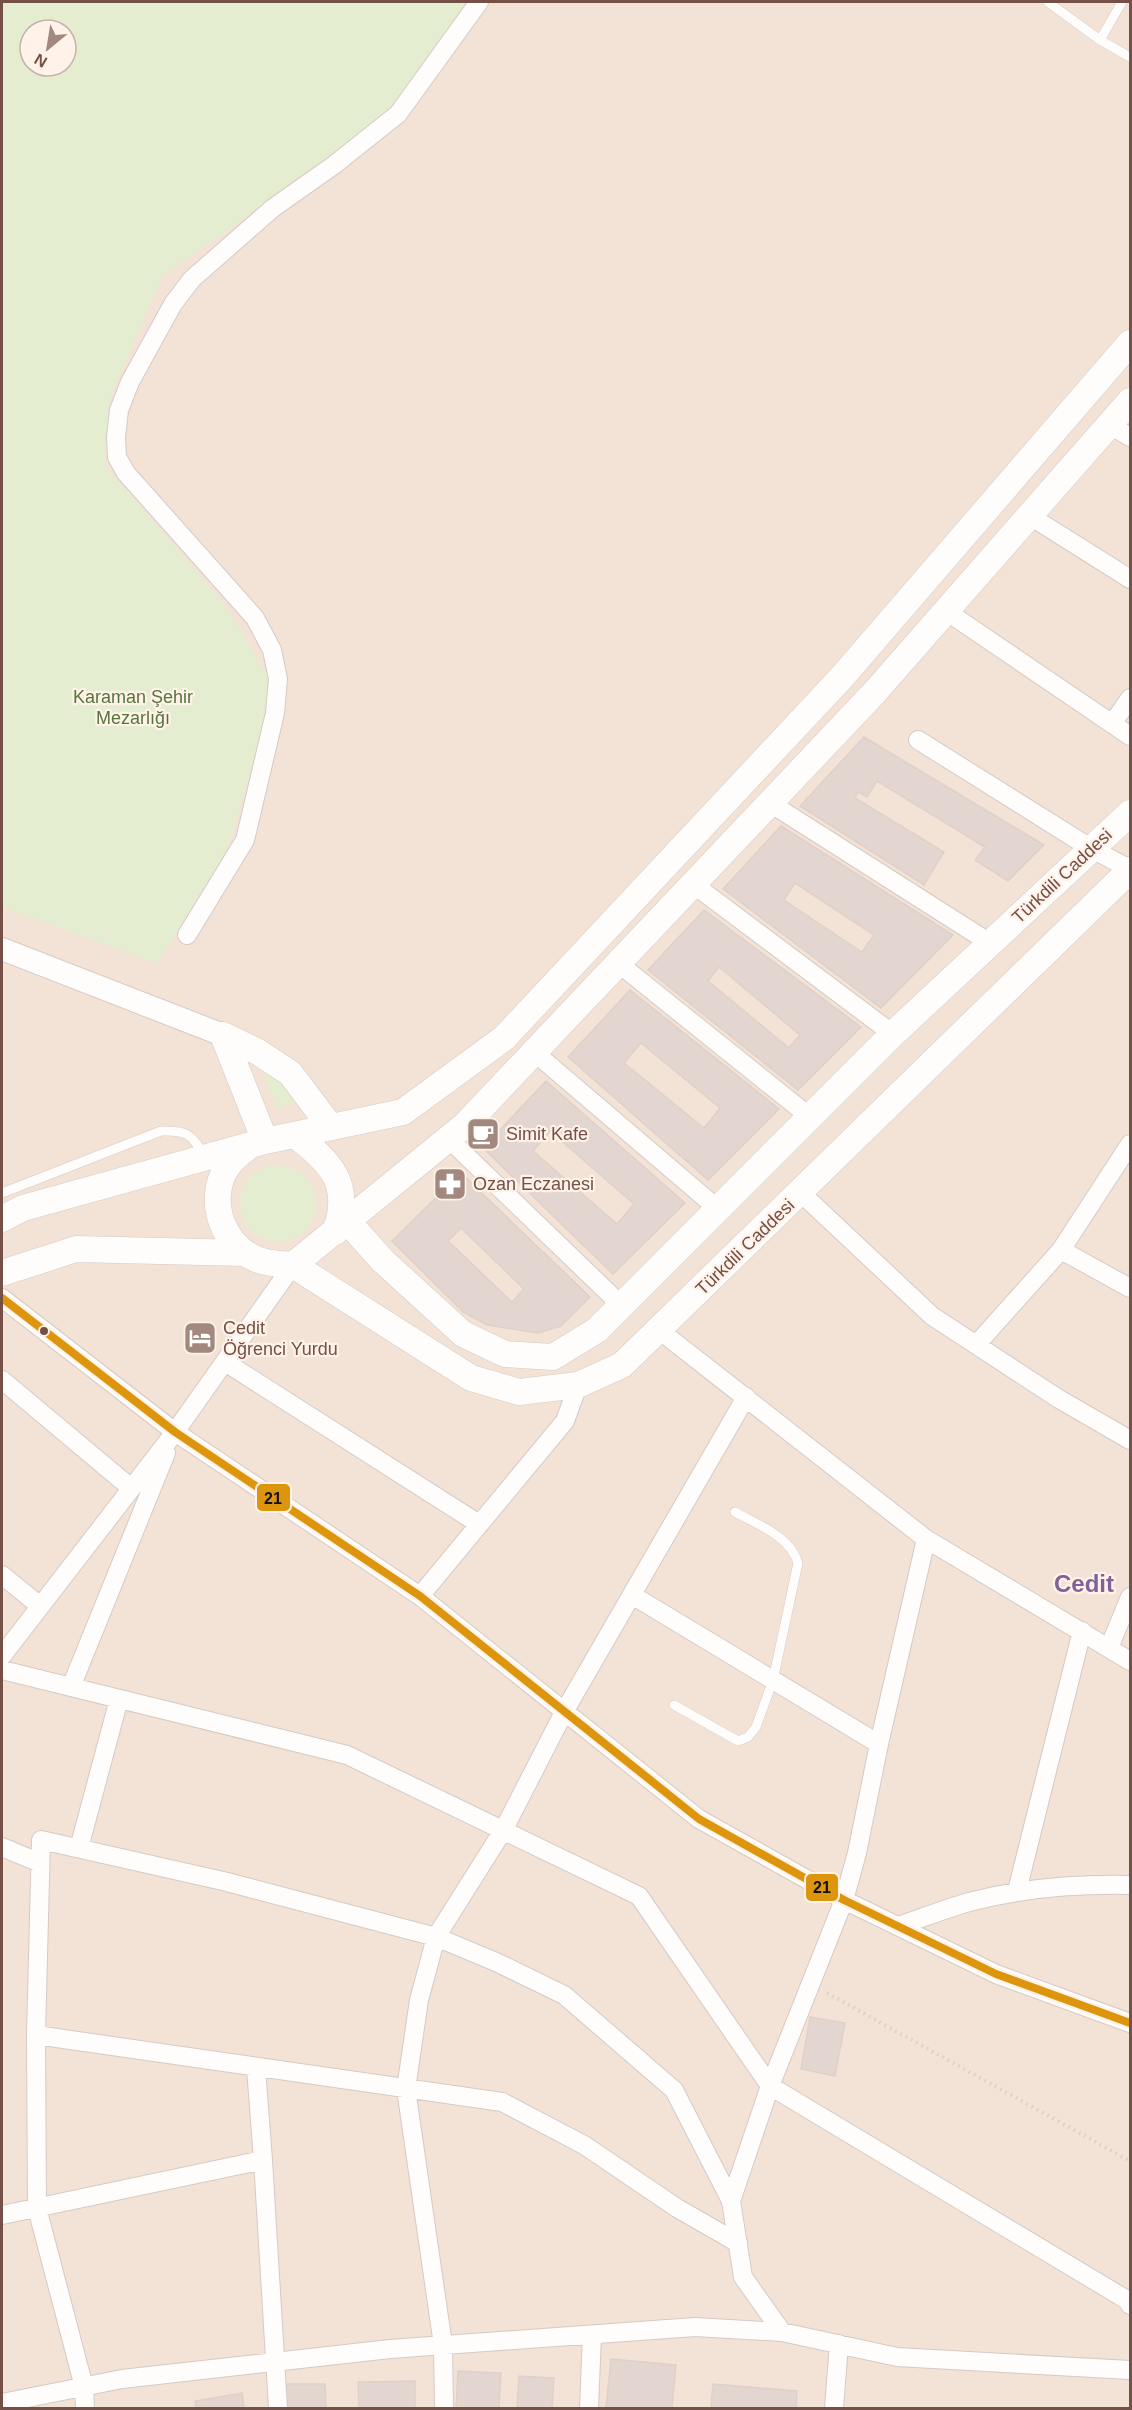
<svg xmlns="http://www.w3.org/2000/svg" width="1132" height="2410" font-family="Helvetica,sans-serif">
  <style>
    .residential { fill: #f3e3d7; fill-rule: evenodd }
    .green { fill: #e5edd1; fill-rule: evenodd }
    .building { fill: #e3d5cf; stroke: #e0d0c9; stroke-width: 1.5; fill-rule: evenodd }
    .lines { fill: none; stroke-linecap: round; stroke-linejoin: round }
    .service-casing { stroke: #d5cac5; stroke-width: 10 }
    .minor-casing { stroke: #d5cac5; stroke-width: 20 }
    .tertiary-casing { stroke: #d5cac5; stroke-width: 24 }
    .secondary-casing { stroke: #d6cac4; stroke-width: 27 }
    .path { stroke: #d9cfcb; stroke-width: 4; stroke-dasharray: 1.5 4.5; stroke-linecap: butt }
    .service { stroke: #fefdfb; stroke-width: 9 }
    .minor { stroke: #fefdfb; stroke-width: 18 }
    .tertiary { stroke: #fefdfb; stroke-width: 22 }
    .secondary { stroke: #fefdfb; stroke-width: 26 }
    .bus-1-casing { stroke: #fff2e8; stroke-width: 12 }
    .bus-1 { stroke: #dd950e; stroke-width: 8 }
    .bus-dot { fill: #755047; stroke: #fff2e8; stroke-width: 2 }
    .labels { text-anchor: middle; stroke-width: 4.5; stroke-linejoin: round; paint-order: stroke }
    .park-label { font-size: 18px; fill: #56763c; stroke: #fff2e8 }
    .street-label { font-size: 18px; fill: #755047; stroke: #fff2e8 }
    .poi-label { font-size: 18px; fill: #755047; stroke: #fff2e8; text-anchor: start }
    .district-label { font-size: 24px; font-weight: bold; fill: #7e6299; stroke: #fff2e8 }
    .line-badge { stroke: #fff2e8; stroke-width: 2 }
    .pale-badge-label { font-size: 16px; text-anchor: middle; font-weight: bold; fill: #111 }
  </style>
  <rect width="100%" height="100%" fill="#f7efe7"/>
  <path class="residential" d="M2,2H1130V2408H2ZM30,30H66V66H30Z"/>
  <path class="green" d="M2,2H474L391,114L162,276L109,400L105,466L225,605L275,689L227,850L157,963L2,907ZM30,30H66V66H30Z
    M260,1062L300,1101L277,1108Z
    M240 1203a38 38 0 1 1 76 0a38 38 0 1 1-76 0Z"/>
  <path class="building" d="M864,737L1044,845L1008,881L975,860L985,847L877,781L867,797L858,792L855,798L944,852L924,885L800,806Z
    M781,826L953,935L881,1008L723,889ZM795,883L874,935L862,952L784,900Z
    M704,910L861,1027L798,1090L648,970ZM719,967L800,1035L789,1048L708,981Z
    M630,990L779,1109L708,1180L568,1057ZM641,1043L720,1108L704,1128L624,1063Z
    M546,1081L685,1203L613,1274L483,1148ZM550,1131L634,1204L617,1224L533,1151Z
    M461,1173L590,1297L561,1326L538,1333L487,1325L463,1312L392,1241ZM461,1228L524,1289L512,1302L448,1241Z
    M810,2017L845,2023L835,2076L801,2069Z
    M611,2359L676,2365L672,2408H606Z
    M458,2371L501,2373L499,2408H456Z
    M519,2376L554,2378L552,2408H517Z
    M415,2381V2408H359L358,2382Z
    M286,2384H325L326,2408H286Z
    M713,2384L797,2391L796,2408H711Z
    M242,2393L244,2408H196L195,2401Z"/>
  <g class="lines">
    <g class="service-casing">
      <path id="service" d="M1048,2L1100,40L1130,57
        M1100,40L1122,2
        M2,1193L161,1131C187,1130 191,1134 204,1155
        M674,1705L738,1741L748,1737L756,1727L773,1680L798,1563C790,1536 758,1525 735,1512"/>
    </g>
    <g class="minor-casing">
      <path id="minor" d="M1110,425L1130,437
        M1030,516L1130,579
        M946,611L1130,736
        M1112,724L1130,698
        M918,740L1092,849L1130,869
        M770,803L990,943
        M693,884L893,1034
        M187,935L245,840L275,713L278,679L272,650L255,618L126,473L117,457L116,437L119,410L130,382L173,304L192,279L273,208L334,165L398,114L479,2
        M618,963L810,1117
        M534,1052L718,1209
        M450,1140L622,1306
        M801,1193L932,1316L1059,1399L1130,1440
        M1061,1250L1130,1288
        M2,1298L175,1432L420,1596L699,1819L844,1900L996,1974L1130,2023
        M659,1330L926,1539L1130,1661
        M976,1345L1061,1250L1130,1144
        M225,1362L479,1524
        M2,1380L131,1488
        M2,1575L40,1606
        M632,1595L879,1744
        M420,1596L565,1421L578,1385
        M1109,1648L1130,1597
        M2,1656L175,1432L293,1265
        M2,1670L347,1755L639,1896L770,2086L1127,2300L1130,2305
        M71,1687L166,1453
        M2,1847L40,1863
        M79,1848L119,1699
        M1017,1891L1082,1631
        M898,1926C922,1918 945,1909 969,1902C1022,1888 1076,1884 1130,1885
        M36,2035L502,2102L584,2145L677,2208L738,2243
        M256,2068L263,2160
        M2,2215L263,2160L278,2408
        M782,2332L743,2277L731,2201L770,2086L844,1900L857,1853L879,1744L926,1539
        M2,2403L122,2379L390,2349L695,2327L782,2332L897,2357L1130,2370
        M85,2408L84,2387L37,2208L36,2035L41,1840L223,1881L436,1937L496,1962L564,1995L674,2090L731,2201
        M444,2408L443,2345L406,2089L419,2000L436,1937L504,1829L564,1712L746,1397
        M589,2408L592,2335
        M834,2408L839,2344"/>
    </g>
    <g class="tertiary-casing">
      <path id="tertiary" d="M2,949L223,1035"/>
    </g>
    <g class="secondary-casing">
      <path id="secondary" d="M223,1035L258,1052L290,1073L330,1126
        M223,1035L265,1141
        M295,1135C331,1162 353,1185 335,1232
        M249,1146C243,1151 236,1156 231,1162C205,1193 219,1243 256,1259C267,1264 281,1264 293,1265L465,1125L874,693L1130,401
        M2,1219L23,1208L265,1141L403,1112L504,1038L842,677L1130,343
        M348,1222L383,1261L463,1334L505,1354L553,1357L597,1330L893,1034L1130,813
        M293,1265L471,1378L519,1392L578,1385L622,1365L1130,870
        M2,1273L76,1249L244,1253"/>
    </g>
    <path class="path" d="M827,1993L1130,2161"/>
    <use href="#service" class="service"/>
    <use href="#minor" class="minor"/>
    <use href="#tertiary" class="tertiary"/>
    <use href="#secondary" class="secondary"/>
    <g class="bus-1-casing">
      <path id="bus-1" d="M2,1298L175,1432L420,1596L699,1819L844,1900L996,1974L1130,2023"/>
    </g>
    <use href="#bus-1" class="bus-1"/>
  </g>
  <defs>
    <g id="cafe-square" transform="scale(1.725)"><rect x="-9" y="-9" width="18" height="18" rx="4" fill="#a2887f" stroke="#fff2e8"/><path d="M-5.5-4.5H6V0H3Q3 3.5 0 3.5H-2.5Q-5.5 3.5-5.5 0ZM3-3.2v2h1.7v-2ZM-6 4.5H4V6H-6Z" fill="#fff"/></g>
    <g id="pharmacy-square" transform="scale(1.725)"><rect x="-9" y="-9" width="18" height="18" rx="4" fill="#a2887f" stroke="#fff2e8"/><path d="M-2-6h4v4h4v4h-4v4h-4v-4h-4v-4h4Z" fill="#fff"/></g>
    <g id="hotel-square" transform="scale(1.725)"><rect x="-9" y="-9" width="18" height="18" rx="4" fill="#a2887f" stroke="#fff2e8"/><path d="M-6-4.5h1.5V1H6V5H4.5V3h-9V5H-6ZM-4 0a1.8 1.8 0 1 1 3.6 0ZM.5 0V-2.5h3Q6-2.5 6 0Z" fill="#fff"/></g>
  </defs>
  <g fill-rule="evenodd">
    <use href="#cafe-square" x="483" y="1134"/>
    <use href="#pharmacy-square" x="450" y="1184"/>
    <use href="#hotel-square" x="200" y="1338"/>
  </g>
  <circle class="bus-dot" cx="44" cy="1331" r="5"/>
  <g class="labels">
    <g class="park-label">
      <text x="133" y="703">Karaman Şehir<tspan x="133" dy="21">Mezarlığı</tspan></text>
    </g>
    <g class="street-label">
      <text transform="translate(1062 876) rotate(-43)" y="6">Türkdili Caddesi</text>
      <text transform="translate(745 1247) rotate(-44)" y="6">Türkdili Caddesi</text>
    </g>
    <g class="poi-label">
      <text x="506" y="1140">Simit Kafe</text>
      <text x="473" y="1190">Ozan Eczanesi</text>
      <text x="223" y="1334">Cedit<tspan x="223" dy="21">Öğrenci Yurdu</tspan></text>
    </g>
    <g class="district-label">
      <text x="1084" y="1592">Cedit</text>
    </g>
  </g>
  <g class="line-badge">
    <rect x="256" y="1483" width="35" height="29" rx="6" fill="#dd950e"/>
    <rect x="805" y="1873" width="34" height="29" rx="6" fill="#dd950e"/>
  </g>
  <g class="pale-badge-label">
    <text x="273" y="1504">21</text>
    <text x="822" y="1893">21</text>
  </g>
  <rect width="1132" height="2410" fill="none" stroke="#755047" stroke-width="6"/>
  <g transform="translate(48 48) rotate(210)"><circle r="28" fill="#fff2e8" stroke="#c8b1a8" stroke-width="1.5"/>
  <path d="M0-4.5L10 22L0 15L-10 22Z" fill="#a2887f"/>
  <text y="-9" font-size="16" font-weight="bold" text-anchor="middle" fill="#755047">N</text>
  </g>
</svg>
